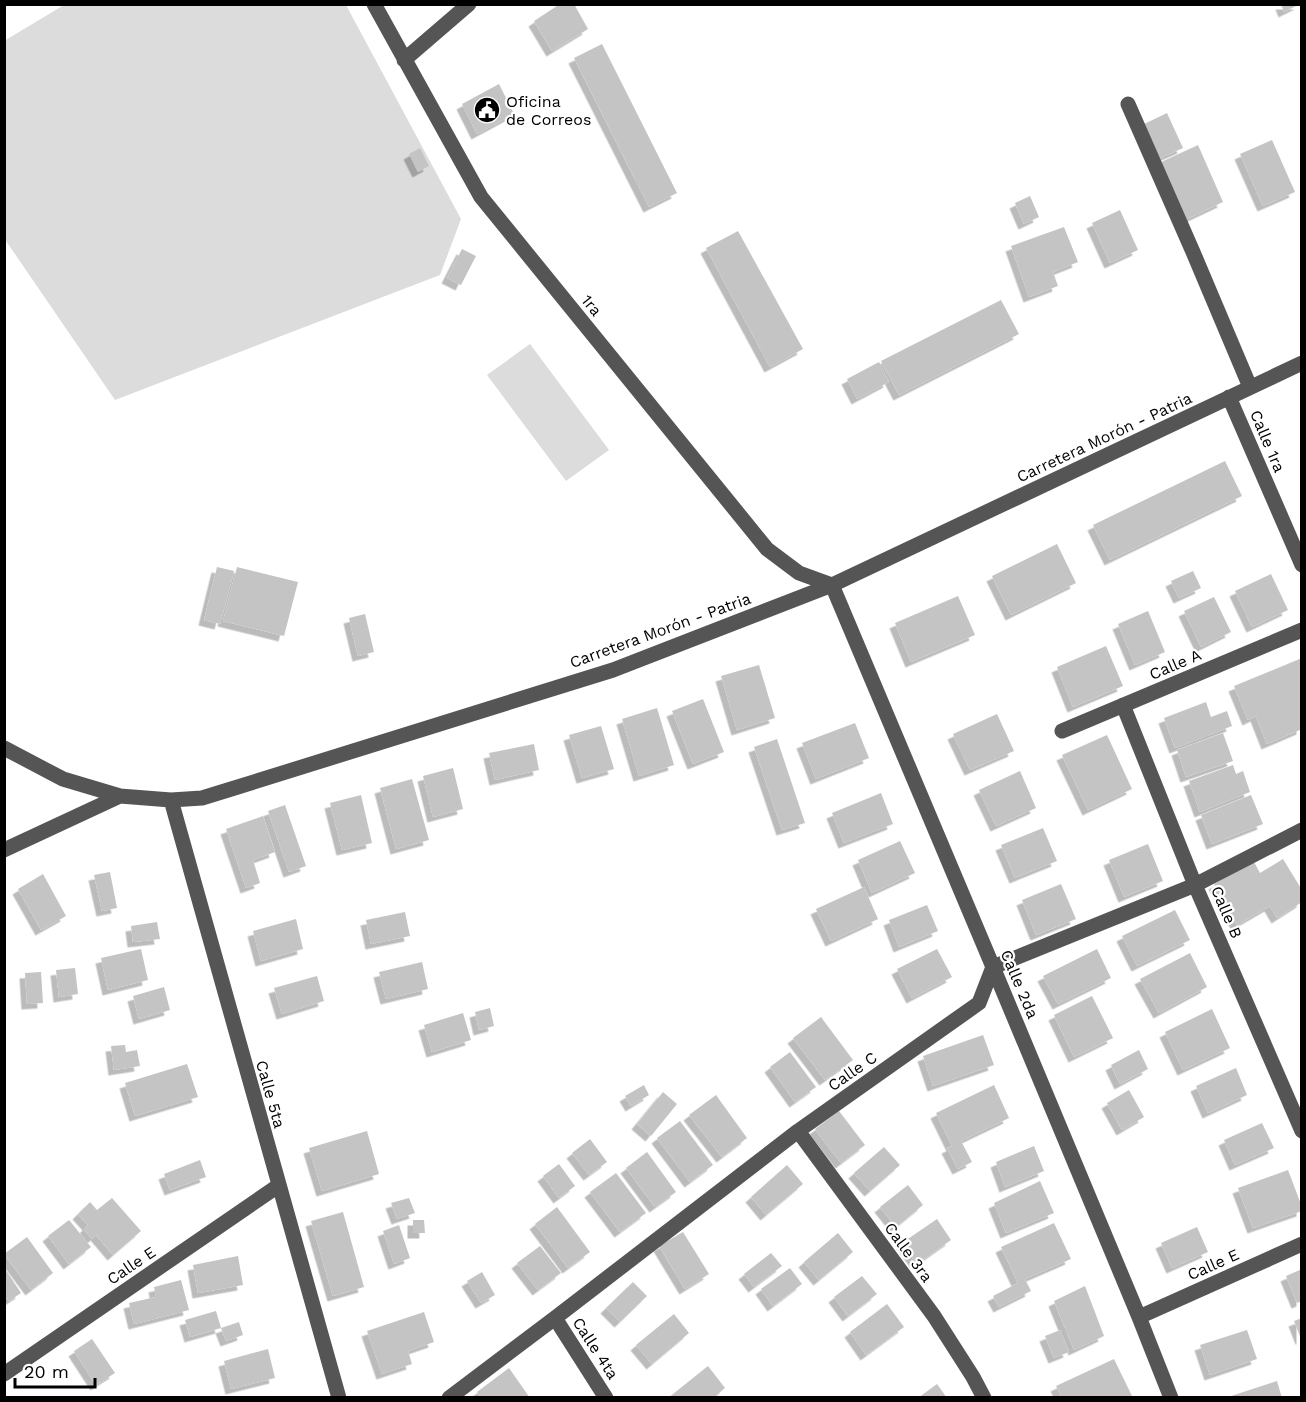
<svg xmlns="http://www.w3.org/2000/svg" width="1306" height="1402" font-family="'Work Sans',sans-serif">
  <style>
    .green { fill: #dcdcdc }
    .building { fill: #c4c4c4; filter: url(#shadow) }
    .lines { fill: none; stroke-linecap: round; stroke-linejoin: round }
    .minor { stroke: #555; stroke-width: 15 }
    .labels { text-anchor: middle; stroke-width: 4.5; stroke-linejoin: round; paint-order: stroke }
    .poi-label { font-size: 16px; fill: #000; stroke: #fff; text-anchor: start }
    .street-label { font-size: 16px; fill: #000; stroke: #fff }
  </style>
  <defs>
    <filter id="shadow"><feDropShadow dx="-5.5" dy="5.5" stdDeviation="0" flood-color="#0004"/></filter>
  </defs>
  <rect width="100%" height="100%" fill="#fff"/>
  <path class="green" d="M64,5H346L461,219L440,275L115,400L6,241L5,236L4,41Z
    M530,344L609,450L566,481L487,375Z"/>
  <path class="building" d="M560,4H574L588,29L552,51L534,21Z
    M1281,4H1300L1284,12Z
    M602,44L677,193L649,207L574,58Z
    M499,84L514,114L477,134L462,104Z
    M1167,113L1183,148L1158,159L1142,125Z
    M1272,140L1295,192L1263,206L1240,154Z
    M1198,145L1223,202L1185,220L1159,163Z
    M420,148L429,166L418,172L409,154Z
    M1030,196L1039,217L1024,224L1015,203Z
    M1120,210L1138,250L1110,263L1092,223Z
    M1064,227L1078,262L1053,272L1058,286L1029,297L1011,246Z
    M738,231L803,349L770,367L706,248Z
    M462,249L476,256L461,285L447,278Z
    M1001,300L1019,334L899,395L881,361Z
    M879,362L889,382L857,399L847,379Z
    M1225,461L1242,496L1110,560L1093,525Z
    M1057,544L1076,583L1011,615L992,576Z
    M217,567L234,571L220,624L204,620Z
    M237,567L298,582L284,636L223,621Z
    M1193,571L1201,588L1179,598L1171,581Z
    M1271,574L1288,610L1252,627L1235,591Z
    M958,596L975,635L911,662L895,623Z
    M1214,597L1231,632L1201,647L1184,611Z
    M1148,611L1165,652L1135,665L1118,624Z
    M365,614L374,652L358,656L349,618Z
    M1106,646L1123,686L1073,707L1057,667Z
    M1302,658V729L1267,744L1256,716L1248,720L1234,686Z
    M759,665L775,718L737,730L721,676Z
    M703,699L724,752L693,764L672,711Z
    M1206,702L1211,717L1227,711L1232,726L1175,748L1164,718Z
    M657,708L674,765L639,776L622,719Z
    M997,714L1014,751L970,770L953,734Z
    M855,723L869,758L816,779L802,743Z
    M601,726L614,769L582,778L569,735Z
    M1223,733L1233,761L1186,777L1177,750Z
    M1107,735L1132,789L1088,810L1062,755Z
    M777,739L805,823L782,830L754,747Z
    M534,744L539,770L495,780L489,753Z
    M1233,765L1236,774L1243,771L1250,792L1200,812L1189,781Z
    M453,768L463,809L433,817L423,776Z
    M1020,771L1036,808L996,826L979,790Z
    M412,779L429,840L396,849L380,788Z
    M881,793L893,824L844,843L832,813Z
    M361,795L372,843L342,850L330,803Z
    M1251,795L1263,824L1212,844L1201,815Z
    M285,805L306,866L289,872L268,811Z
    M263,816L275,852L253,860L260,883L246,888L226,829Z
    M1043,828L1057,861L1015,878L1001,845Z
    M900,841L915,873L872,893L858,860Z
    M1148,844L1163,881L1124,897L1109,860Z
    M1283,859L1302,890V902L1277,918L1270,906L1237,925L1214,884L1254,862L1260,873Z
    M110,872L117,908L102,911L94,875Z
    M43,874L66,916L41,930L18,889Z
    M1061,884L1076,919L1036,935L1022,900Z
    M864,887L878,919L831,941L816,909Z
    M927,905L938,931L899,947L889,920Z
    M1175,910L1190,940L1137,966L1122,936Z
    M405,912L410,936L371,944L366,920Z
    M296,919L303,949L261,961L253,931Z
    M157,922L160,939L133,942L131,926Z
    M141,949L148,980L108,990L101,958Z
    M937,949L952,977L912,998L897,969Z
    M1097,949L1111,978L1058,1004L1043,976Z
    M1190,953L1207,987L1159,1013L1140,979Z
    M422,962L428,989L386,999L379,972Z
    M75,968L78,994L59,997L56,970Z
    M41,972L43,1003L27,1004L25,973Z
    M317,976L324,1001L282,1014L274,988Z
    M164,987L170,1010L139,1019L133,996Z
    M1092,996L1113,1038L1074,1057L1054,1015Z
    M490,1008L494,1026L479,1030L475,1012Z
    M1212,1009L1230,1048L1183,1070L1165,1032Z
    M463,1013L471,1040L432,1052L424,1025Z
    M821,1017L853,1060L825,1080L793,1038Z
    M983,1035L994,1065L933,1086L923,1056Z
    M125,1045L126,1052L137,1050L140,1066L114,1070L111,1046Z
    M1139,1050L1148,1069L1120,1084L1111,1065Z
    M790,1052L816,1087L795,1102L770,1067Z
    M187,1064L198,1097L135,1116L125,1083Z
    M1236,1068L1247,1095L1208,1113L1196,1086Z
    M644,1085L649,1095L631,1106L625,1096Z
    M994,1085L1009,1118L961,1141L972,1162L958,1169L947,1148L952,1146L936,1113Z
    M1129,1090L1144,1117L1122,1130L1107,1103Z
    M663,1092L677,1104L651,1136L637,1124Z
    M716,1095L747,1138L722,1157L689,1115Z
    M839,1111L865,1145L841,1163L815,1129Z
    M680,1121L713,1165L690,1182L657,1138Z
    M1262,1123L1274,1148L1235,1165L1224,1140Z
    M367,1131L379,1174L322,1191L309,1148Z
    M590,1139L607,1162L589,1175L572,1153Z
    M1034,1146L1044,1171L1005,1187L996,1162Z
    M884,1147L900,1165L870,1191L854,1173Z
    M647,1152L676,1192L655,1207L626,1168Z
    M200,1160L206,1177L170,1190L164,1174Z
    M559,1164L575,1186L559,1198L543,1176Z
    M787,1165L803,1184L766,1215L751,1197Z
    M1288,1170L1302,1207V1211L1253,1228L1238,1188Z
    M616,1173L646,1213L620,1232L590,1192Z
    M1040,1181L1054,1213L1006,1233L994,1203Z
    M908,1185L923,1205L896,1227L880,1207Z
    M112,1198L141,1231L113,1255L96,1235L92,1239L84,1229L88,1225L78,1214L90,1202L97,1210Z
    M409,1198L415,1213L397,1219L391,1203Z
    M557,1207L590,1252L568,1268L535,1224Z
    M343,1212L364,1287L333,1296L311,1221Z
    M937,1219L951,1240L917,1264L902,1243Z
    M69,1220L91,1247L69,1264L48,1236Z
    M413,1220H424L425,1233H413Z
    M1054,1223L1071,1259L1025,1279L1031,1291L999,1307L993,1296L1018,1283L1001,1247Z
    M399,1225L410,1258L394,1264L383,1231Z
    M1197,1227L1208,1252L1172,1268L1161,1243Z
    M683,1232L709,1274L685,1289L659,1246Z
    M838,1233L853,1252L819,1280L804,1262Z
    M27,1237L53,1273L31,1290L4,1254Z
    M540,1246L561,1273L538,1290L517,1263Z
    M771,1253L782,1266L754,1287L744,1274Z
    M238,1256L243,1285L198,1293L193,1265Z
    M4,1267L21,1293L9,1301L4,1295Z
    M790,1268L802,1284L773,1306L761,1289Z
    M1302,1269V1301L1297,1303L1286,1276Z
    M482,1272L495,1295L481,1303L467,1281Z
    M862,1276L877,1294L848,1316L834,1297Z
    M181,1280L189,1310L134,1324L129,1303L156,1297L154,1287Z
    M633,1282L647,1296L620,1322L606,1308Z
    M1085,1286L1104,1336L1074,1350L1054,1301Z
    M887,1304L904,1327L866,1355L850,1332Z
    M216,1311L221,1328L190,1337L185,1320Z
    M424,1312L434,1342L408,1351L412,1364L382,1374L367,1331Z
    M674,1314L689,1333L652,1364L636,1345Z
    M1302,1318V1339H1301L1294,1321Z
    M239,1322L243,1335L226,1341L221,1328Z
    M1060,1330L1069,1352L1054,1358L1045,1336Z
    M1247,1330L1257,1359L1210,1375L1200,1345Z
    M92,1339L115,1373L96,1385L74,1351Z
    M268,1349L275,1378L231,1389L224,1361Z
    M1114,1359L1133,1398H1062L1056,1386Z
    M708,1366L725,1388L713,1398H668Z
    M509,1368L530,1398H482L477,1392Z
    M1277,1381L1282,1398H1228V1397Z
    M937,1384L947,1398H918Z"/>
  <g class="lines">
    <path class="minor" d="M374,4L481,197L767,549L799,573L832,585
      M404,60L469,4
      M1128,104L1193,252L1250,387
      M1229,397L1302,565
      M832,585L993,967L1139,1317L1171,1398
      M1123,705L1195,885L1302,1131
      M1062,731L1302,630
      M4,748L63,779L120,796L171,800L202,798L228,790L613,670L832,585L1302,363
      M171,800L339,1398
      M4,850L120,796
      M798,1131L934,1316L973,1377L984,1398
      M1139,1317L1302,1244
      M555,1318L606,1398
      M4,1374L278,1186
      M449,1398L555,1318L798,1131L979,1003L993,967L1195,885L1302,830"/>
  </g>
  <defs>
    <g id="civic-disc" transform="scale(1.35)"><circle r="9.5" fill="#000" stroke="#fff"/><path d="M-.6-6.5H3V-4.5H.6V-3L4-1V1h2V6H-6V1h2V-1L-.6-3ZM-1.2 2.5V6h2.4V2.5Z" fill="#fff"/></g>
  </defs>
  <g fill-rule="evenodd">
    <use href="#civic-disc" x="487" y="110"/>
  </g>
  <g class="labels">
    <g class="poi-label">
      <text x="506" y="107">Oficina<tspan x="506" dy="18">de Correos</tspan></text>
    </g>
    <g class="street-label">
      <text transform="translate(592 305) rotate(51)" y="6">1ra</text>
      <text transform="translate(1104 437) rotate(-25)" y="6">Carretera Morón - Patria</text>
      <text transform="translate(1268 441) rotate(67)" y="6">Calle 1ra</text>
      <text transform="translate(660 630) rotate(-20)" y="6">Carretera Morón - Patria</text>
      <text transform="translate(1175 664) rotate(-23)" y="6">Calle A</text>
      <text transform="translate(1227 912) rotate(67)" y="6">Calle B</text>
      <text transform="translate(1020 984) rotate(67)" y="6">Calle 2da</text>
      <text transform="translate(852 1071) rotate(-35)" y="6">Calle C</text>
      <text transform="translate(271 1094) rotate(74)" y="6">Calle 5ta</text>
      <text transform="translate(909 1252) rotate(54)" y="6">Calle 3ra</text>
      <text transform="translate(1213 1264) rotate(-24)" y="6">Calle E</text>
      <text transform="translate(131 1265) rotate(-34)" y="6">Calle E</text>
      <text transform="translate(596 1348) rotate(57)" y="6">Calle 4ta</text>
    </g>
  </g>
  <rect width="1306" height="1402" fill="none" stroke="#000000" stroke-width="12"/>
  <path d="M15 1378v9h80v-9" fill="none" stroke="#000000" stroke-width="3"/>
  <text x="24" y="1378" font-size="18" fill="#000000" stroke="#ffffff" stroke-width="4.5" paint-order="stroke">20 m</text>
</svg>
